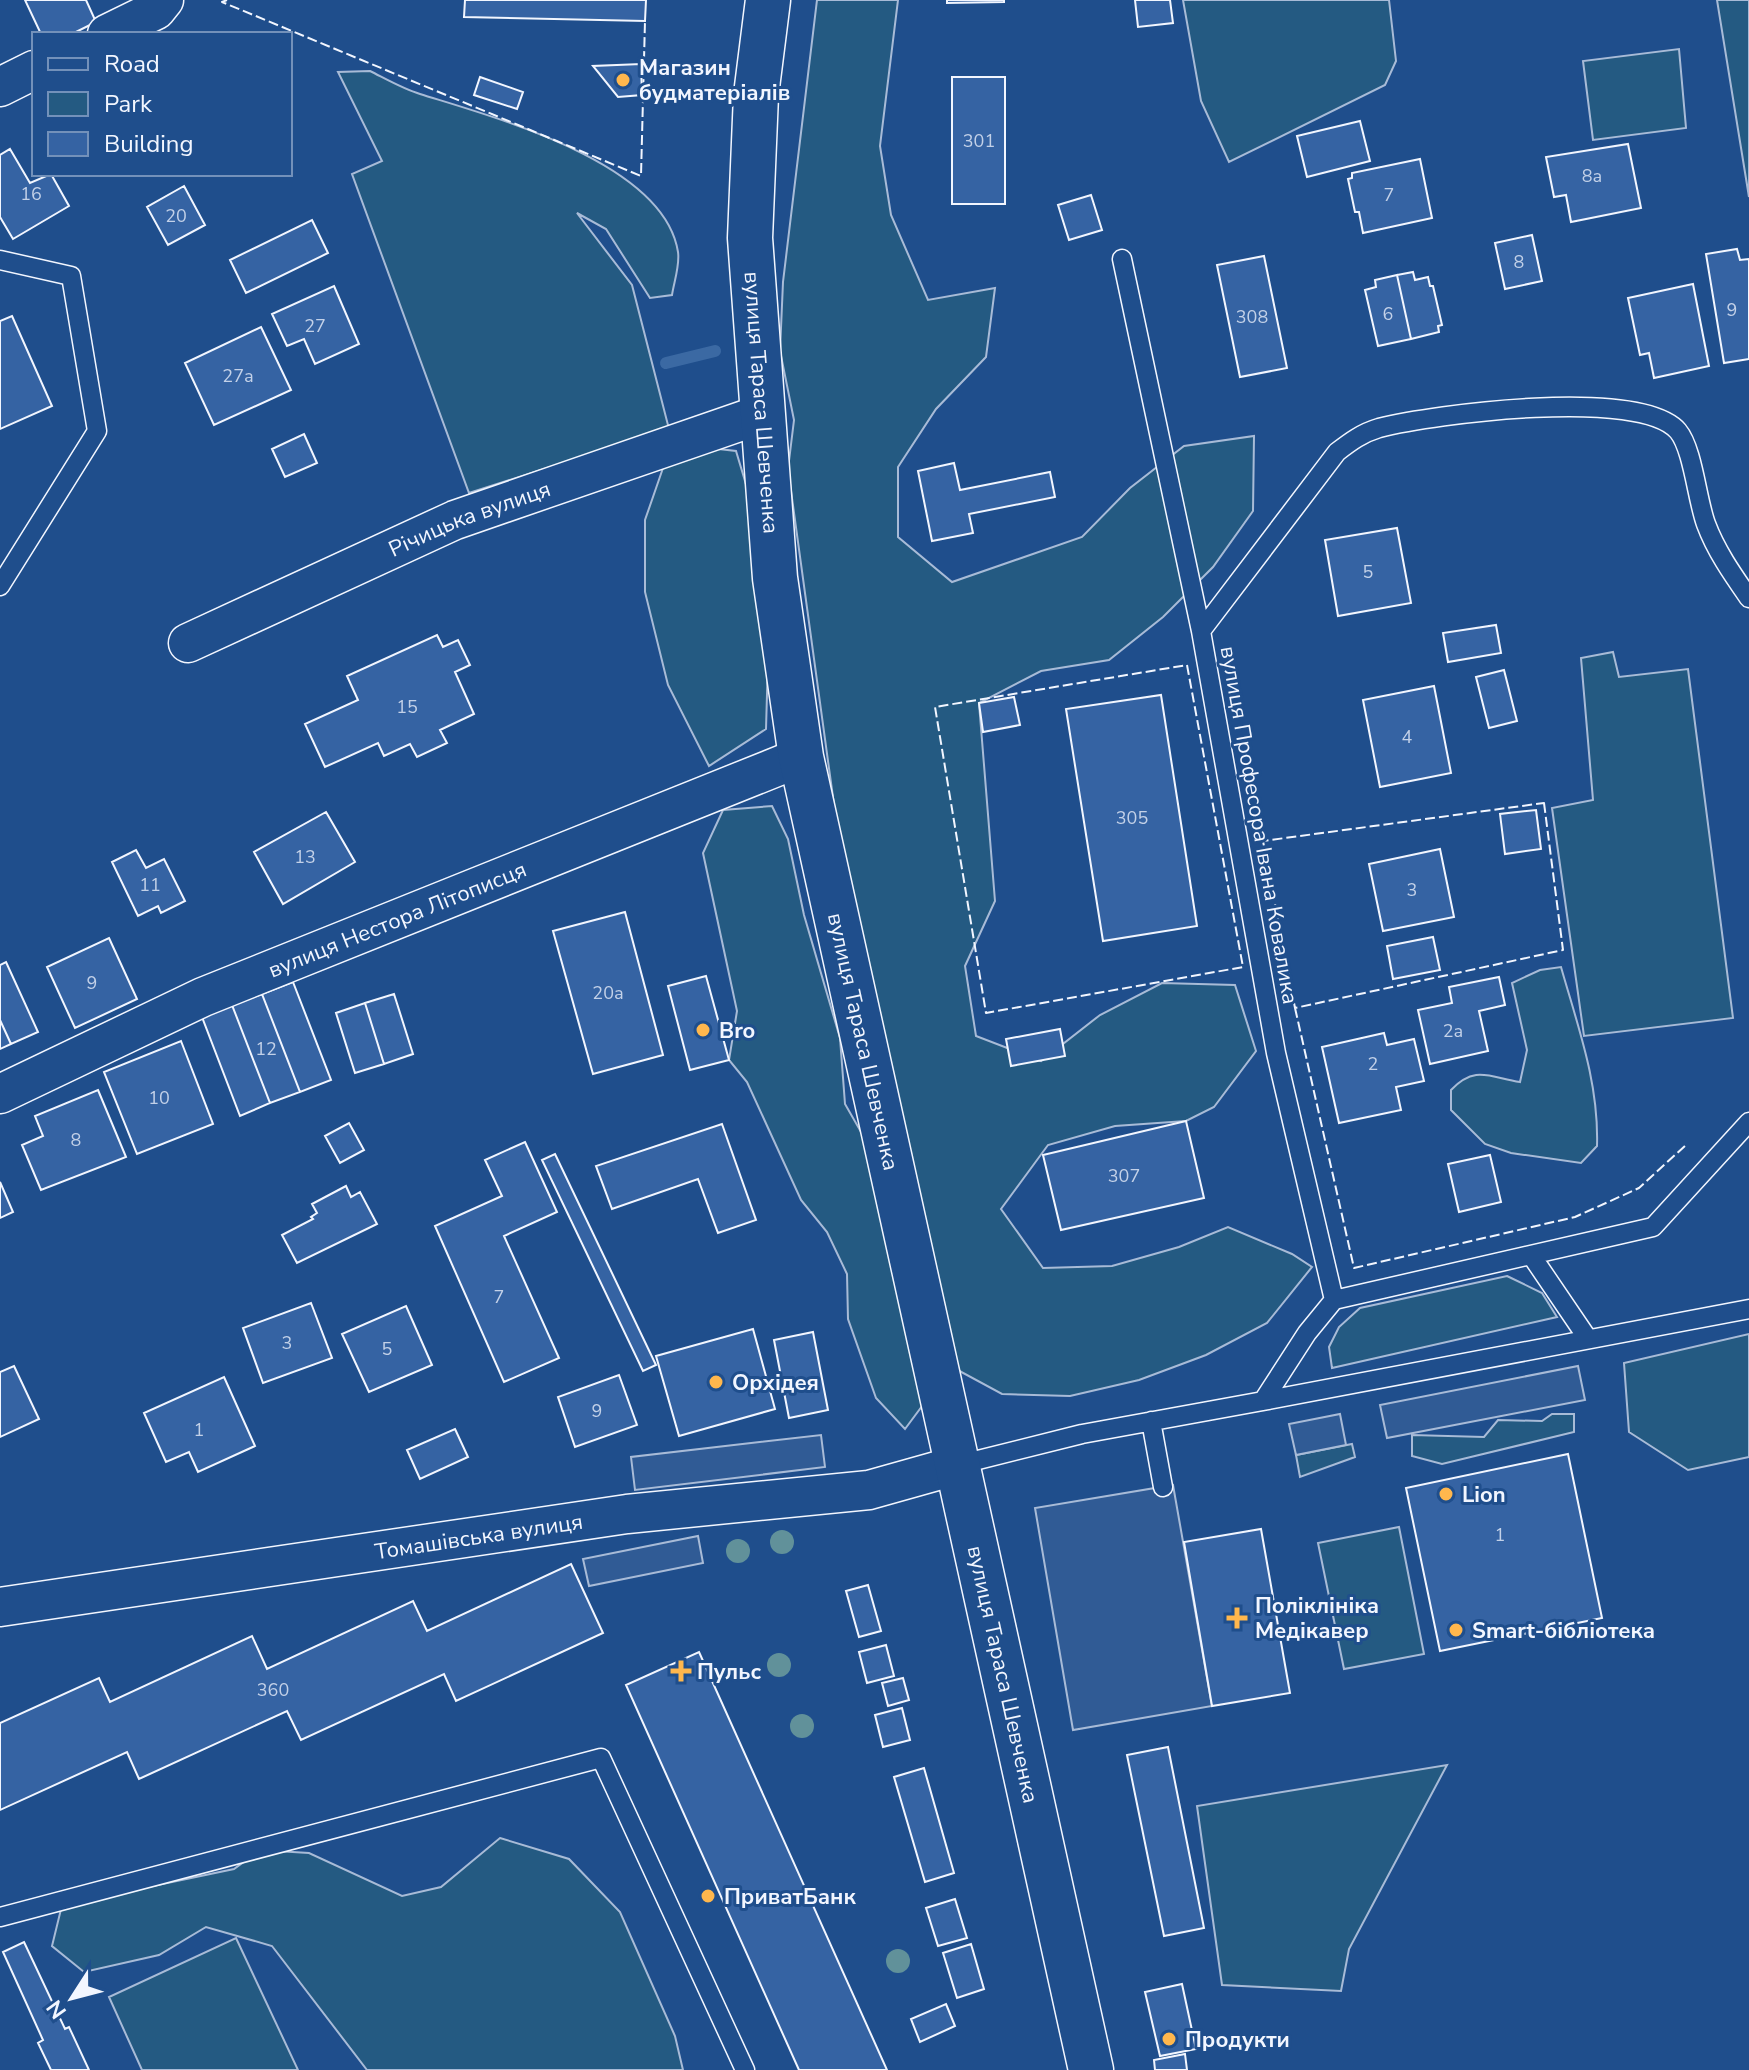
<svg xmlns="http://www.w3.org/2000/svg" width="1749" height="2070" font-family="'Nunito Sans',sans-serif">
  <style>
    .green { fill: #245a82; stroke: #a8bbd7; stroke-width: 2 }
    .parking { fill: #305b95; stroke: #a8bbd7; stroke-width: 2 }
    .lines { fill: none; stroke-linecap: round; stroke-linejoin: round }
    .stream { stroke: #3b69a3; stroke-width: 12 }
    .building { fill: #3563a3; stroke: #f2f6ff; stroke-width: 2 }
    .service-casing { stroke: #f2f6ff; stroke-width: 21 }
    .minor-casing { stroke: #f2f6ff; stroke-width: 41 }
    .primary-casing { stroke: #f2f6ff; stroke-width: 47 }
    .service { stroke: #1f4e8c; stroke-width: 18 }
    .minor { stroke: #1f4e8c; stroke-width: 38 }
    .primary { stroke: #1f4e8c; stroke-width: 44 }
    .fence { stroke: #f2f6ff; stroke-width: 2; stroke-dasharray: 10 4; stroke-linecap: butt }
    .tree { fill: #61919a }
    .poi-dot { fill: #ffb74d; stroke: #1f4e8c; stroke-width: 3 }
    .labels { text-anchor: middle; stroke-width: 6; stroke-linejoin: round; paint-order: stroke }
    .number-label { font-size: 18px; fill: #c3d1e8 }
    .poi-label { font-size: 22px; font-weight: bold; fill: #f2f6ff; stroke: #1f4e8c; text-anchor: start }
    .street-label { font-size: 22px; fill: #f2f6ff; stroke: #1f4e8c }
  </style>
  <rect width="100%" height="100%" fill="#1f4e8c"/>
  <path class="green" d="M817,0H898L880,146L891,215L928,300L995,288L986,357L936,409L898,467V537L952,582L1082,537L1130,488L1184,446L1254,436L1253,511L1213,567L1163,617L1109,660L1041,671L979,703L995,901L965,966L976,1036L1041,1061L1100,1015L1162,983L1235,985L1256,1051L1214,1107L1186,1121L1115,1126L1048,1145L1001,1209L1043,1268L1112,1266L1179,1247L1228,1227L1292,1254L1312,1267L1267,1323L1206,1355L1139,1380L1070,1396L1002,1394L941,1361L855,958L788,469L794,420L780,351L783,282Z
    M1183,0H1389L1396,61L1385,85L1229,162L1201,101Z
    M1717,0H1749V197Z
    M1679,49L1686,128L1593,140L1583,61Z
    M370,71C386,79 403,89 420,94C493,117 664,162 678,252C680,265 674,282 672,295L650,298L606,229L577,213L632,285L669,429L469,493L352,174L382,161L338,72Z
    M692,446L736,451L748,491L769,624L766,729L709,766L668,685L645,592V520L663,468Z
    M1613,652L1619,677L1688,669L1733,1018L1584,1036L1552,808L1593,800L1581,658Z
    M772,806L788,839L804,915L840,1038L845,1104L880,1165L928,1398L905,1429L876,1398L848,1319L847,1274L827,1232L801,1200L747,1082L729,1060L737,1011L703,853L723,810Z
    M1561,967C1578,1027 1599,1083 1597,1146L1581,1163L1511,1153L1485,1144L1451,1110V1090C1475,1065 1489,1077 1520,1082L1527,1050L1512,983L1540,970Z
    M1507,1276L1542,1293L1557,1317L1332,1368L1329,1347L1339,1327L1360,1308Z
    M1749,1334V1457L1688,1470L1629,1432L1624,1363Z
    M1552,1414H1574V1432L1442,1464L1412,1456V1435L1484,1437L1498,1420L1542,1421Z
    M1352,1444L1355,1457L1300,1477L1296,1455Z
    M1399,1527L1424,1654L1344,1669L1318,1543Z
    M1447,1765L1349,1949L1341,1991L1222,1985L1197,1806Z
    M500,1838L569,1859L620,1912L675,2036L683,2070H367L272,1946L206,1927L159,1955L84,1972L52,1946L62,1905L234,1869L260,1850L309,1853L402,1896L441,1887Z
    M236,1938L298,2070H142L109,1997Z"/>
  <path class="parking" d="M1578,1366L1585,1400L1387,1438L1380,1405Z
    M1340,1414L1346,1445L1296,1455L1289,1424Z
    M821,1435L825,1467L635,1490L631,1457Z
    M1173,1485L1212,1706L1073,1730L1035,1508Z
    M698,1536L703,1563L589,1586L583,1559Z"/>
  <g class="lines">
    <path class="stream" d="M666,363L715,351"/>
  </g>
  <path class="building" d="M25,0H86L96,22L72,34H41Z
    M465,0H646L645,21L464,17Z
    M947,0H1004V2L947,3Z
    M1135,0H1170L1173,23L1138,27Z
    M641,64L642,95L618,97L593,66Z
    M480,77L523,92L517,109L474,95Z
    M952,77H1005V204H952Z
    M1360,121L1370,161L1307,177L1297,136Z
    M1628,144L1641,208L1571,222L1566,195L1554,197L1546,157Z
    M10,149L30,183L51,174L69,206L13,239L0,217V155Z
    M1420,159L1432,218L1363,233L1359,212H1355L1348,179L1352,178V173Z
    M184,186L205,225L168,245L147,207Z
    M1091,195L1102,230L1069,240L1058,205Z
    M312,220L328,253L246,293L230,260Z
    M1532,235L1542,281L1505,289L1495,243Z
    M1737,249L1740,260L1749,259V359L1724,363L1706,254Z
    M1264,256L1287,368L1240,377L1217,265Z
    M1413,272L1415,280L1428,277L1430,286H1433L1442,325L1438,326L1439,332L1411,339L1397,275Z
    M1397,275L1411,339L1378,346L1365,290L1376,287L1375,280Z
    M1693,284L1709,366L1654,378L1649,353L1640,355L1628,298Z
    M334,286L359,344L315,364L304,339L287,346L272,314Z
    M12,316L52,406L0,429V321Z
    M261,327L291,390L214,425L185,363Z
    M304,434L317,463L285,477L272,449Z
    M954,463L960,490L1050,472L1055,497L969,514L973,533L932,541L918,471Z
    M1397,528L1411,603L1338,616L1325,540Z
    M1496,625L1501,653L1448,662L1443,633Z
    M437,635L443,647L458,640L470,665L455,672L474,714L440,730L447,743L417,757L410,744L384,756L378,743L325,767L305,724L358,700L347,676Z
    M1504,670L1517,721L1489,728L1476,677Z
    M1434,686L1451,773L1380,787L1363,700Z
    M1161,695L1197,926L1103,941L1066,709Z
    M1014,697L1020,725L983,732L979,703Z
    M1536,810L1541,849L1505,854L1500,814Z
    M326,812L355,862L283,904L254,852Z
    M1440,849L1454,917L1383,931L1369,864Z
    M136,850L146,868L164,859L185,901L161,913L158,906L138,916L112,862Z
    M625,912L663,1055L593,1074L553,931Z
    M1433,937L1440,970L1393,979L1387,946Z
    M109,938L137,999L75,1028L47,967Z
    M6,962L38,1032L11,1044L0,1020V965Z
    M706,976L729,1060L690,1070L668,986Z
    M1499,977L1505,1005L1479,1011L1488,1051L1430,1064L1418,1010L1452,1003L1449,987Z
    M293,982L331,1080L300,1092L262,994Z
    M262,994L300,1092L270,1103L232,1005Z
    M394,994L413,1054L384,1064L365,1003Z
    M365,1003L384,1064L355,1073L336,1013Z
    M232,1005L270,1103L240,1116L202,1017Z
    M0,1020L11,1044L0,1049Z
    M1060,1029L1065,1056L1011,1066L1006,1039Z
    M1384,1033L1387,1045L1414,1039L1424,1081L1396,1087L1401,1110L1339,1123L1322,1047Z
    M181,1041L213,1124L137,1154L104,1072Z
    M98,1090L126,1157L41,1190L22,1145L43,1136L35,1116Z
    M1186,1121L1204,1198L1061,1230L1043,1155Z
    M349,1123L364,1150L340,1163L325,1136Z
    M722,1124L756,1220L718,1233L698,1179L612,1209L596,1166Z
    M525,1142L557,1212L504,1236L559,1358L504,1382L435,1226L502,1196L485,1160Z
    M555,1154L656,1365L643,1371L542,1160Z
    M1490,1155L1501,1202L1459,1212L1448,1164Z
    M0,1182L13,1212L0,1218Z
    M346,1186L351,1197L360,1192L377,1224L297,1263L282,1235L313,1219L311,1217L317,1213L312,1204Z
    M311,1303L332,1358L263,1383L243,1328Z
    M406,1306L432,1365L369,1392L342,1334Z
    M753,1329L775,1409L679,1436L656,1356Z
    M813,1332L828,1410L789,1418L774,1340Z
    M14,1366L39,1419L0,1437V1372Z
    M619,1375L637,1425L575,1447L558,1397Z
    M224,1377L255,1446L198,1472L189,1452L166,1462L144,1413Z
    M455,1429L468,1457L420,1479L407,1450Z
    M1568,1454L1602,1618L1440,1651L1406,1488Z
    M1261,1529L1290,1693L1212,1706L1184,1542Z
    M571,1564L603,1633L456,1701L444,1674L301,1740L287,1711L139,1779L127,1752L0,1810V1723L99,1678L110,1702L252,1636L267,1669L413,1601L427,1631Z
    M868,1585L881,1631L859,1637L846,1591Z
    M886,1645L894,1676L867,1683L859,1652Z
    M699,1652L887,2070H799L626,1685Z
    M903,1678L909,1700L888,1706L882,1683Z
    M902,1708L910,1740L883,1747L875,1715Z
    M1168,1747L1204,1928L1164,1936L1127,1755Z
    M924,1768L954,1873L925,1882L894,1777Z
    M955,1899L967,1938L938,1946L926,1908Z
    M24,1942L65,2029L69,2027L89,2070H51L38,2043L43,2040L3,1952Z
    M971,1944L984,1989L957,1998L943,1953Z
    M1182,1984L1196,2049L1160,2056L1145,1992Z
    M946,2004L955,2026L920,2042L911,2019Z
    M1185,2054L1187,2070H1155L1154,2060Z"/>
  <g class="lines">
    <g class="service-casing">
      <path id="service" d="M1122,259L1201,631
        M0,260L71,276L97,431L0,586
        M1531,1255L1588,1339
        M1334,1300L1653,1227L1749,1122
        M1263,1401L1749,1309
        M1151,1421L1163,1487
        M958,1465L1082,1434L1263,1401L1307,1333L1334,1300L1276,1053L1201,631L1337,452C1350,442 1362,433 1379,428C1434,414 1640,387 1678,431C1693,449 1697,500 1706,524C1716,551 1733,575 1749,598
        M0,1917L601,1758L745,2070"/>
    </g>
    <g class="minor-casing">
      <g id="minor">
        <path d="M107,34L156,10L164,0"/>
        <path d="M0,87L34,70"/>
        <path id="s1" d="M188,643L455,520L762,414"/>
        <path id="s2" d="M0,1094L203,997L801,757"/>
        <path id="s3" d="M0,1607L627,1514L869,1490L958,1465"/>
      </g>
    </g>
    <g class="primary-casing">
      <g id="primary">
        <path id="s4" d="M768,0L756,95L750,238L775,578L801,757L1091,2070"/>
      </g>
    </g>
    <use href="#service" class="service"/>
    <use href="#minor" class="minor"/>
    <use href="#primary" class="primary"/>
    <path class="fence" d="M227,0L222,2L641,176L645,21
      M1187,665L1243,967L986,1013L935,707Z
      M1544,803L1563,950L1295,1008L1263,841Z
      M1295,1008L1354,1268L1575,1217L1639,1188L1687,1144"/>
  </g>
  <g class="tree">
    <circle cx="782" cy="1542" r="12"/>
    <circle cx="738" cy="1551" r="12"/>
    <circle cx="779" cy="1665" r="12"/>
    <circle cx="802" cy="1726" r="12"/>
    <circle cx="898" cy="1961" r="12"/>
  </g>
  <g class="poi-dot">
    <circle cx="623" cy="80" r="8"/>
    <circle cx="703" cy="1030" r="8"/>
    <circle cx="716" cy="1382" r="8"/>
    <circle cx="1446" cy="1494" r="8"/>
    <path d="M1233 1606h8v8h8v8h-8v8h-8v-8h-8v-8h8z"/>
    <circle cx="1456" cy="1630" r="8"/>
    <path d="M677 1659h8v8h8v8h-8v8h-8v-8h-8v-8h8z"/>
    <circle cx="708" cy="1896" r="8"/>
    <circle cx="1169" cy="2039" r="8"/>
  </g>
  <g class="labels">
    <g class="number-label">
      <text x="979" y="147">301</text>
      <text x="1592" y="182">8а</text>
      <text x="31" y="200">16</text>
      <text x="1389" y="201">7</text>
      <text x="176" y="222">20</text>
      <text x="1519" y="268">8</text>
      <text x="1732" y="316">9</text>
      <text x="1388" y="320">6</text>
      <text x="1252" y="323">308</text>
      <text x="315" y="332">27</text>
      <text x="238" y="382">27а</text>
      <text x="1368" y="578">5</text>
      <text x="407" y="713">15</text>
      <text x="1407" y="743">4</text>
      <text x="1132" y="824">305</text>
      <text x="305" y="863">13</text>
      <text x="150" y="891">11</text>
      <text x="1412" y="896">3</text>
      <text x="92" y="989">9</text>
      <text x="608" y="999">20а</text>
      <text x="1453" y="1037">2а</text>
      <text x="266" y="1055">12</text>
      <text x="1373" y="1070">2</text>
      <text x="159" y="1104">10</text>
      <text x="76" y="1146">8</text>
      <text x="1124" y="1182">307</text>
      <text x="499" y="1303">7</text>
      <text x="287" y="1349">3</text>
      <text x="387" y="1355">5</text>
      <text x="597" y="1417">9</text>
      <text x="199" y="1436">1</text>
      <text x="1500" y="1541">1</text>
      <text x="273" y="1696">360</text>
    </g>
    <g class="poi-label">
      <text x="639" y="75">Магазин<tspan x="639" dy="25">будматеріалів</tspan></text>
      <text x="719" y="1038">Bro</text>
      <text x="732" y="1390">Орхідея</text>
      <text x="1462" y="1502">Lion</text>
      <text x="1255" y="1613">Поліклініка<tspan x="1255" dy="25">Медікавер</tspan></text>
      <text x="1472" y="1638">Smart-бібліотека</text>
      <text x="697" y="1679">Пульс</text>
      <text x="724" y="1904">ПриватБанк</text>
      <text x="1185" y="2047">Продукти</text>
    </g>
    <g class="street-label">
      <text dy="8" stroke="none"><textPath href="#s4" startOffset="404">вулиця Тараса Шевченка</textPath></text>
      <text dy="8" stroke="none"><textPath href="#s1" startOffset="308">Річицька вулиця</textPath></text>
      <text transform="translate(1260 825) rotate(80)" y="8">вулиця Професора Івана Ковалика</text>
      <text dy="8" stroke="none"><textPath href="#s2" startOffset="434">вулиця Нестора Літописця</textPath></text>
      <text dy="8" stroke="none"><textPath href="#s4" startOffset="1052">вулиця Тараса Шевченка</textPath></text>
      <text dy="8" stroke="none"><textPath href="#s3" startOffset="484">Томашівська вулиця</textPath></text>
      <text dy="8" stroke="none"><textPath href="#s4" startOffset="1700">вулиця Тараса Шевченка</textPath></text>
    </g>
  </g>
  <rect x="32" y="32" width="260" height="144" fill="#1f4e8c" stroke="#7391ba" stroke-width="2"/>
  <rect x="48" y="58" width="40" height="12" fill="#1f4e8c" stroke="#7391ba" stroke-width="2"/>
  <text x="104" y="72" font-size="24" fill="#f2f6ff">Road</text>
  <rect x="48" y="92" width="40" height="24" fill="#245a82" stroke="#7391ba" stroke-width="2"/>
  <text x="104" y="112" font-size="24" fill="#f2f6ff">Park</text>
  <rect x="48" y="132" width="40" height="24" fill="#3563a3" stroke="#7391ba" stroke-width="2"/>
  <text x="104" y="152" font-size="24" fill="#f2f6ff">Building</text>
  <g transform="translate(72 1998) rotate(234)" stroke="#1f4e8c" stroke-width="6" paint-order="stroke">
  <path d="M0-6L14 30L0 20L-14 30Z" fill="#f2f6ff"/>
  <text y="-12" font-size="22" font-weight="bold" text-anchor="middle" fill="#f2f6ff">N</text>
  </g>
</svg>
